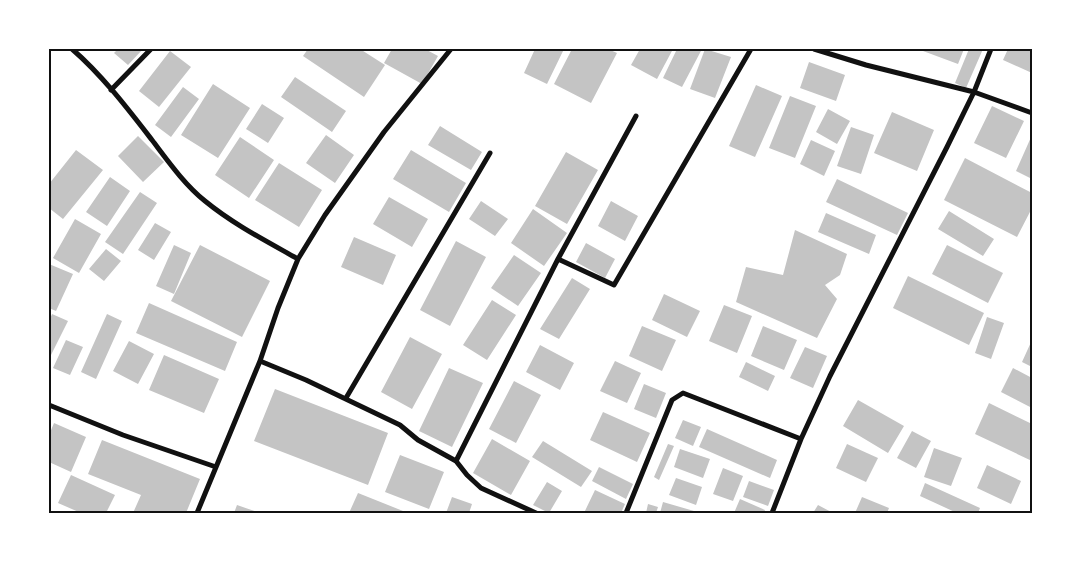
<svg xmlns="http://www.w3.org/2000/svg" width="1081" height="562" font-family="'Asap Condensed',sans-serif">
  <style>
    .building { fill: #c4c4c4 }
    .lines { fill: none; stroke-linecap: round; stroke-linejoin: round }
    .minor { stroke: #111; stroke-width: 5 }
    .neatline { fill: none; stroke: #111; stroke-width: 2 }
  </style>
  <rect width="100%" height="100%" fill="#fff"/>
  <path class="building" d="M118,49H143L128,65L114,53Z
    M308,49H360L385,65L364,97L303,56Z
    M392,49H425L438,56L422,84L384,63Z
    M535,49H564L547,84L524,73Z
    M572,49H608L617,53L591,103L554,84Z
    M640,49H673L657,79L631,65Z
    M677,49H702L682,87L663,78Z
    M705,49L731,57L715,98L690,89Z
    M924,49H964L958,64L923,51Z
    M969,49H983L966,88L955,83Z
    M1008,49H1032V73L1003,60Z
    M170,51L191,67L159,107L139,91Z
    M809,62L845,75L836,101L800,88Z
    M295,77L346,111L332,132L281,97Z
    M213,84L250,108L218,158L181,135Z
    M756,85L782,96L755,157L729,146Z
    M183,87L199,99L171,137L155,125Z
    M790,96L816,106L795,158L769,148Z
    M262,104L284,118L268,143L246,129Z
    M992,106L1024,121L1006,158L974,143Z
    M828,109L850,121L837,144L816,132Z
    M892,112L934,130L917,171L874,153Z
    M440,126L482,152L471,170L428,145Z
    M851,127L874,135L861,174L837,166Z
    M326,135L354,155L335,183L306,163Z
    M1032,135V179L1016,171Z
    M138,136L164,162L143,182L118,156Z
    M240,137L274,160L249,198L215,175Z
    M811,140L835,151L824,176L800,164Z
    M76,150L103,170L63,219L49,208V184Z
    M411,150L466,183L449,212L393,179Z
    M566,152L598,170L567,224L535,206Z
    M965,158L1032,193V208L1017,237L944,200Z
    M279,163L322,190L299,227L255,200Z
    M110,177L130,191L107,226L86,212Z
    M837,179L908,213L897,235L826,202Z
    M140,192L157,203L123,254L105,242Z
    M389,197L428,219L412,247L373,224Z
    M481,201L508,219L495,236L469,219Z
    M611,201L638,216L625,241L598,226Z
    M533,209L567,233L544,266L511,243Z
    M949,211L994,239L983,256L938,229Z
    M826,213L876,235L869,254L818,232Z
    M75,219L101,234L79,273L53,258Z
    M155,223L171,232L154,260L138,250Z
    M795,230L847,254L840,275L825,285L837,299L817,338L736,302L746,267L783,275Z
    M354,237L396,255L383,285L341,267Z
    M456,241L486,257L450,326L420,310Z
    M586,243L615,259L605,278L576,262Z
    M174,245L191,253L174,294L156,286Z
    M200,245L270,281L242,337L171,301Z
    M947,245L1003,273L988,303L932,274Z
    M106,249L121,261L104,281L89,269Z
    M514,255L541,273L518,306L491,288Z
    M49,264L73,274L56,311L49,308Z
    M908,276L984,313L969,345L893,308Z
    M572,278L590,289L559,339L540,329Z
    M664,294L700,311L687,337L652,320Z
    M492,300L516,315L487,360L463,345Z
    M149,303L237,342L225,371L136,333Z
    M724,305L752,316L737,353L709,341Z
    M52,314L68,321L49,359V321Z
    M107,314L122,321L96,379L81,372Z
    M987,317L1004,323L991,359L975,353Z
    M642,326L676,340L662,371L629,356Z
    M763,326L797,340L784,370L751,356Z
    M410,337L442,354L412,409L381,392Z
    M66,340L83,347L70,375L53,368Z
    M1032,340V367L1022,362Z
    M129,341L154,354L138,384L113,371Z
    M540,345L574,363L560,390L526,372Z
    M805,347L827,356L813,388L790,378Z
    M164,355L219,379L204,413L149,390Z
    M615,361L641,373L627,403L600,391Z
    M746,362L775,376L768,391L739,377Z
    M449,368L483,383L452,447L419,431Z
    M1013,368L1032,378V408L1001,392Z
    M514,381L541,395L516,443L489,429Z
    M644,384L666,393L656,418L634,409Z
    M275,389L388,433L368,485L254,441Z
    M858,400L904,426L888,453L843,426Z
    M989,403L1032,424V461L975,434Z
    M603,412L650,433L637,462L590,440Z
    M683,420L701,427L693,446L675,438Z
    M54,423L86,437L71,472L49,462V435Z
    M707,429L777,460L770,478L699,447Z
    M912,431L931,441L916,468L897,458Z
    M492,439L530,461L511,495L473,473Z
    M102,440L200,479L186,513H133L141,495L88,474Z
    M543,441L592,471L581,487L532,457Z
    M668,444L674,446L659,480L654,477Z
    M847,444L878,458L866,482L836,468Z
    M934,448L962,458L951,486L924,477Z
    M680,449L710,459L703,478L674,467Z
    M400,455L444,472L429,509L385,492Z
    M987,465L1021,481L1011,504L977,488Z
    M599,467L633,484L626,499L592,481Z
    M723,468L743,476L733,501L713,494Z
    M71,475L115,495L106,513H81L58,503Z
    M676,478L702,487L696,505L669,495Z
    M749,481L774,490L768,506L743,497Z
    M547,482L562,491L549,513L533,505Z
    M925,483L980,508L978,513H957L920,496Z
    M595,490L625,504L621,513H584Z
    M358,493L408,513H349Z
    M452,497L472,504L469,513H446Z
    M862,497L889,508L887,513H855Z
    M740,499L765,510L764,513H734Z
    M663,502L694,511L693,513H660Z
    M648,504L658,507L656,513H646Z
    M237,505L260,513H234Z
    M818,505L833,513H813Z"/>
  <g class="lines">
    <path class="minor" d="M72,49C102,75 128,109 152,140C168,161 184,184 205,201C233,224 266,241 298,259
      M814,49L866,65L974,92L1032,113
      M111,90L151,49
      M558,259L614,285L751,49
      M260,361L306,380L400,425L418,440L456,461L467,475L481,488L536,513
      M346,398L490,153
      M49,405L123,435L216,467
      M456,461L558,259L636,116
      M197,513L260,361L278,308L298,259L325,215L384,132L451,49
      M626,513L672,400L683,393L801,439
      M772,513L801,439L830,376L947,147L974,92L991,49"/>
  </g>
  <rect width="1081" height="562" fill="none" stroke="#ffffff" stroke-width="100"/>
  <rect x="50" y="50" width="981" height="462" class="neatline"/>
</svg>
